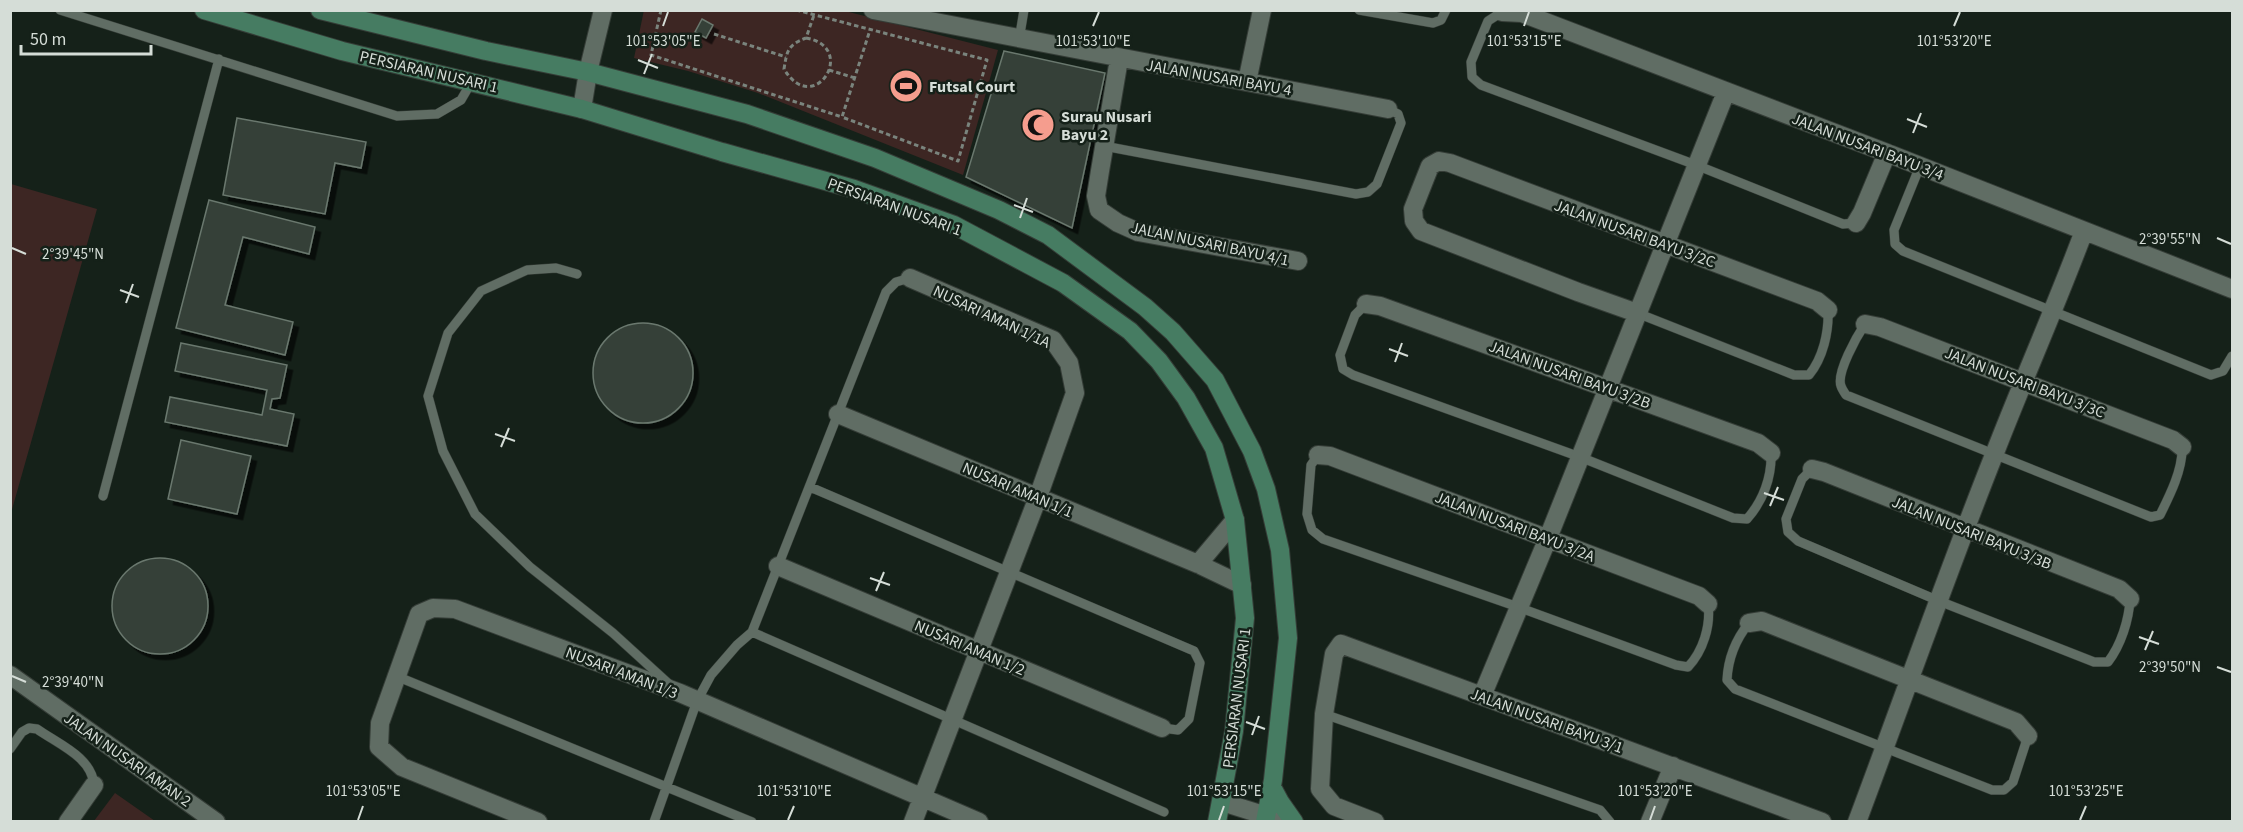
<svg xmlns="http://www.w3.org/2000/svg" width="2243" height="832" font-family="'Source Sans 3',sans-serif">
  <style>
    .green { fill: #3d2623 }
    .building { fill: #354139; stroke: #6a786e; stroke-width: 1.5; filter: url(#shadow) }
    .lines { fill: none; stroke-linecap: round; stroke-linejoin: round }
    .service-casing { stroke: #353d37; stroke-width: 10 }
    .minor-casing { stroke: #353d37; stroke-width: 20 }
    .secondary-casing { stroke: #353d37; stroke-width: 20 }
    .path { stroke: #7a847d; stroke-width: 3; stroke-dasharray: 4.5 3; stroke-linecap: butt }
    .service { stroke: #606d64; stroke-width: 9 }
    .minor { stroke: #606d64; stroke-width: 18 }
    .secondary { stroke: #467c62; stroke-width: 18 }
    .ticks { fill: none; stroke: #d5ddd7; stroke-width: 2 }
    .labels { text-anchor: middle; stroke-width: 5; stroke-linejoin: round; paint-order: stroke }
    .street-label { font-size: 16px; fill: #d5ddd7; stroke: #152119 }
    .poi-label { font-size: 16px; font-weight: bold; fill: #d5ddd7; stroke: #152119; text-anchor: start }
    .ticks-label { font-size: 15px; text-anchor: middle; fill: #d5ddd7; stroke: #152119; stroke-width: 5; stroke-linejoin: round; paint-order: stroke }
  </style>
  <defs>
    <filter id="shadow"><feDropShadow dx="5.5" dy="5.5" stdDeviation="0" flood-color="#0009"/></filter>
  </defs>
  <rect width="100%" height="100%" fill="#152119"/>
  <path class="green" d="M644,10L845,11L998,50L963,175L758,93L688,71L634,58Z
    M11,184L97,209L11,513H10Z
    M115,793L155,821H94Z"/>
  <path class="building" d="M702,19L713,25L706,38L695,32Z
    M1004,51L1105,73L1072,228L966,177Z
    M237,118L366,142L361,168L335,163L325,214L223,195Z
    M209,200L315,227L309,254L243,237L225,305L293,322L285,355L176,328Z
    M593 373a50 50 0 1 1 100 0a50 50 0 1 1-100 0Z
    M181,343L287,365L280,398L272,399L270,409L294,414L287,446L165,422L170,397L262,415L267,390L175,371Z
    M181,440L251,456L237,514L168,499Z
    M112 606a48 48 0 1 1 96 0a48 48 0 1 1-96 0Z"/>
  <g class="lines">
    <g class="service-casing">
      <path id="service" d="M60,10L397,116L437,114L461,100L472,81
        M1359,10L1433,23L1441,20L1446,10
        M1502,12L1488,21L1471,62L1472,77L1481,85L1696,165L1843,224L1856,223
        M1019,40L1024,10
        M1104,146L1356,194L1368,192L1377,184L1401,123L1398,114L1388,109
        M1920,166L1894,230L1895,244L1903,251L2211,375L2223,371L2232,356
        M577,274L556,268L527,270L481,291L448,333L428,396L443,451L475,514L530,567L613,633L669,684
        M1366,304L1355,315L1340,355L1343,369L1353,375L1580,457L1733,518L1747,519C1763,501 1772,477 1771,453
        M1637,313L1794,375H1809C1823,358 1829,332 1828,310
        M1865,324C1857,336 1836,373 1841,386C1842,389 1844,392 1846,395L2151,517L2160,515C2170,495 2183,469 2182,447
        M1318,455L1311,465L1307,514L1312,530L1323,539L1518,607L1676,665L1688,667C1703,651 1711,626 1708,604
        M1812,469L1802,479L1786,519L1788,532L1798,541L1939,601L2094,662H2108C2121,645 2129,620 2130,599
        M810,487L1194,651L1200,663L1189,719L1178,730L1162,728
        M103,496L219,59
        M1749,623C1736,639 1728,659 1727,680L1735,689L1992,790H2004L2013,782L2028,736
        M752,632L1164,812
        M396,676L752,822
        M1324,714L1600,810L1610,822
        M10,749L22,732L29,728L37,729C58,744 92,757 94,785
        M654,822L697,701L711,675L737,645L752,632L886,292L896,282L910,278"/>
    </g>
    <g class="minor-casing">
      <path id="minor" d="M873,10L1388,109
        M1502,12L1522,13L1887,153L2232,289
        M1119,59L1100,171L1096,196L1099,210L1118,223L1138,232L1298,261
        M1247,82L1262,10
        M582,109L588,72L603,10
        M1856,223L1862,213L1887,153
        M910,278L1053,340L1069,363L1075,393L1038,497L913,822
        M1366,304L1380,306L1758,443L1771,453
        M1637,313L1578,292L1421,231L1414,221L1413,209L1430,166L1439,161L1450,163L1817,301L1828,310
        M1865,324L1880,327L2173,440L2182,447
        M838,414L1198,564L1242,585
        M1318,455L1330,456L1699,596L1708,604
        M1812,469L1824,472L2119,589L2130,599
        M1198,564L1235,520
        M778,566L1162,728
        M1749,623L1762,621L2016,722L2028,736
        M10,675L216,822
        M1482,696L1548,538L1726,92
        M1222,802L1286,822
        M68,822L94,785
        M538,822L402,767L379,747L380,723L419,614L433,608L455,609L680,693L979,822
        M1375,822L1334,806L1320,789L1324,714L1334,654L1341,644L1822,822
        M1650,822L1673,766
        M1857,822C1903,699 1946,576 1994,455C2023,380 2056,306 2084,231"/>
    </g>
    <g class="secondary-casing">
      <path id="secondary" d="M204,10L342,51L582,109L722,152L854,189L954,225L1063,283L1130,331L1159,361L1186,398L1214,448L1235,520L1245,618L1234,731L1217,822
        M320,10L486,51L588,72L747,114L875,158L999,210L1048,235L1145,307L1173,332L1215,380L1252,451L1266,489L1280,550L1288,638L1273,780L1265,822
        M1272,787L1280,802L1294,822"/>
    </g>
    <path class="path" d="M661,10L651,55L842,117
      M796,10L987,60L958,161L842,117L870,30
      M714,34L786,57
      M806,38C859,47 814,119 784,69C787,50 788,45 806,38L814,15
      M829,70L855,78"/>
    <use href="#service" class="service"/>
    <use href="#minor" class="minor"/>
    <use href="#secondary" class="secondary"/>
  </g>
  <path class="ticks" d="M663,26L668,12M1093,26L1099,12M1524,26L1529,12M1954,26L1960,12M638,60L658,68M644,74L652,54M1907,119L1927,127M1913,133L1921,113M1014,205L1033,212M1020,218L1027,198M2217,238L2231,244M12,248L26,254M120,290L139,297M126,303L133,284M1389,349L1408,356M1395,362L1402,343M495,434L515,441M501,447L509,428M1764,493L1784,500M1770,506L1778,487M870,578L890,585M876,591L884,572M2139,637L2159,644M2145,650L2153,631M2217,667L2231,672M12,676L26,682M1246,722L1265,729M1252,735L1259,716M358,820L363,806M788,820L794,806M1219,820L1224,806M1650,820L1655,806M2080,820L2086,806"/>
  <defs>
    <g id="stadium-disc" transform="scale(1.725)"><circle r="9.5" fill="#f59d8e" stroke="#152119"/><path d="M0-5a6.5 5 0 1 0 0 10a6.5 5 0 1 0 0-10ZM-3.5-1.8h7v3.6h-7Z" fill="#111"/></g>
    <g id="mosque-disc" transform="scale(1.725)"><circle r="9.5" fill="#f59d8e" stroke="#152119"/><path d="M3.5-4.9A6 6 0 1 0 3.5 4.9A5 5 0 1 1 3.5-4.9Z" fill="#111"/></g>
  </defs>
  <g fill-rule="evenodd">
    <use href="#stadium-disc" x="906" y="86"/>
    <use href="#mosque-disc" x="1038" y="125"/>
  </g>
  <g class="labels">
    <g class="street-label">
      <text transform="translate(429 71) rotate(13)" y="6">PERSIARAN NUSARI 1</text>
      <text transform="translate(1219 77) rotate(10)" y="6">JALAN NUSARI BAYU 4</text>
      <text transform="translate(1868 146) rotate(21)" y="6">JALAN NUSARI BAYU 3/4</text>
      <text transform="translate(895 206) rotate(20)" y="6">PERSIARAN NUSARI 1</text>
      <text transform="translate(1635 233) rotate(20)" y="6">JALAN NUSARI BAYU 3/2C</text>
      <text transform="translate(1210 243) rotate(12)" y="6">JALAN NUSARI BAYU 4/1</text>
      <text transform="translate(992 316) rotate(25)" y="6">NUSARI AMAN 1/1A</text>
      <text transform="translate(1570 374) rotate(20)" y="6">JALAN NUSARI BAYU 3/2B</text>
      <text transform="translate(2025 382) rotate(21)" y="6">JALAN NUSARI BAYU 3/3C</text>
      <text transform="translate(1018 489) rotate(23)" y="6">NUSARI AMAN 1/1</text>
      <text transform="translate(1515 526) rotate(21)" y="6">JALAN NUSARI BAYU 3/2A</text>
      <text transform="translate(1972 532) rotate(22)" y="6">JALAN NUSARI BAYU 3/3B</text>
      <text transform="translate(970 647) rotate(23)" y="6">NUSARI AMAN 1/2</text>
      <text transform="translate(622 672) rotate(21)" y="6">NUSARI AMAN 1/3</text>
      <text transform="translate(1236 698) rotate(-83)" y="6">PERSIARAN NUSARI 1</text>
      <text transform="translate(1547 720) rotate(20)" y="6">JALAN NUSARI BAYU 3/1</text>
      <text transform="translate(128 759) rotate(35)" y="6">JALAN NUSARI AMAN 2</text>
    </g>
    <g class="poi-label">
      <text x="929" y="92">Futsal Court</text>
      <text x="1061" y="122">Surau Nusari<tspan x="1061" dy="18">Bayu 2</tspan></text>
    </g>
  </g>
  <g class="ticks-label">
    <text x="1954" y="46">101°53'20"E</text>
    <text x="663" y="46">101°53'05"E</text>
    <text x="1093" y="46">101°53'10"E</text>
    <text x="1524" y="46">101°53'15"E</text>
    <text x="2170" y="244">2°39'55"N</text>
    <text x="73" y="259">2°39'45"N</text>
    <text x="2170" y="672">2°39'50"N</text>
    <text x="73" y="687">2°39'40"N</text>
    <text x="363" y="796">101°53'05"E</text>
    <text x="794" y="796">101°53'10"E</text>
    <text x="1224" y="796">101°53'15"E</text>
    <text x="1655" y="796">101°53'20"E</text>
    <text x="2086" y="796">101°53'25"E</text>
  </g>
  <rect width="2243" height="832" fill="none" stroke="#d5ddd7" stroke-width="24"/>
  <path d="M21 45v9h130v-9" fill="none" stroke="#d5ddd7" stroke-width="3"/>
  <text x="30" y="45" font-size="18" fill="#d5ddd7" stroke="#152119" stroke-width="4.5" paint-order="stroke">50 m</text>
</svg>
